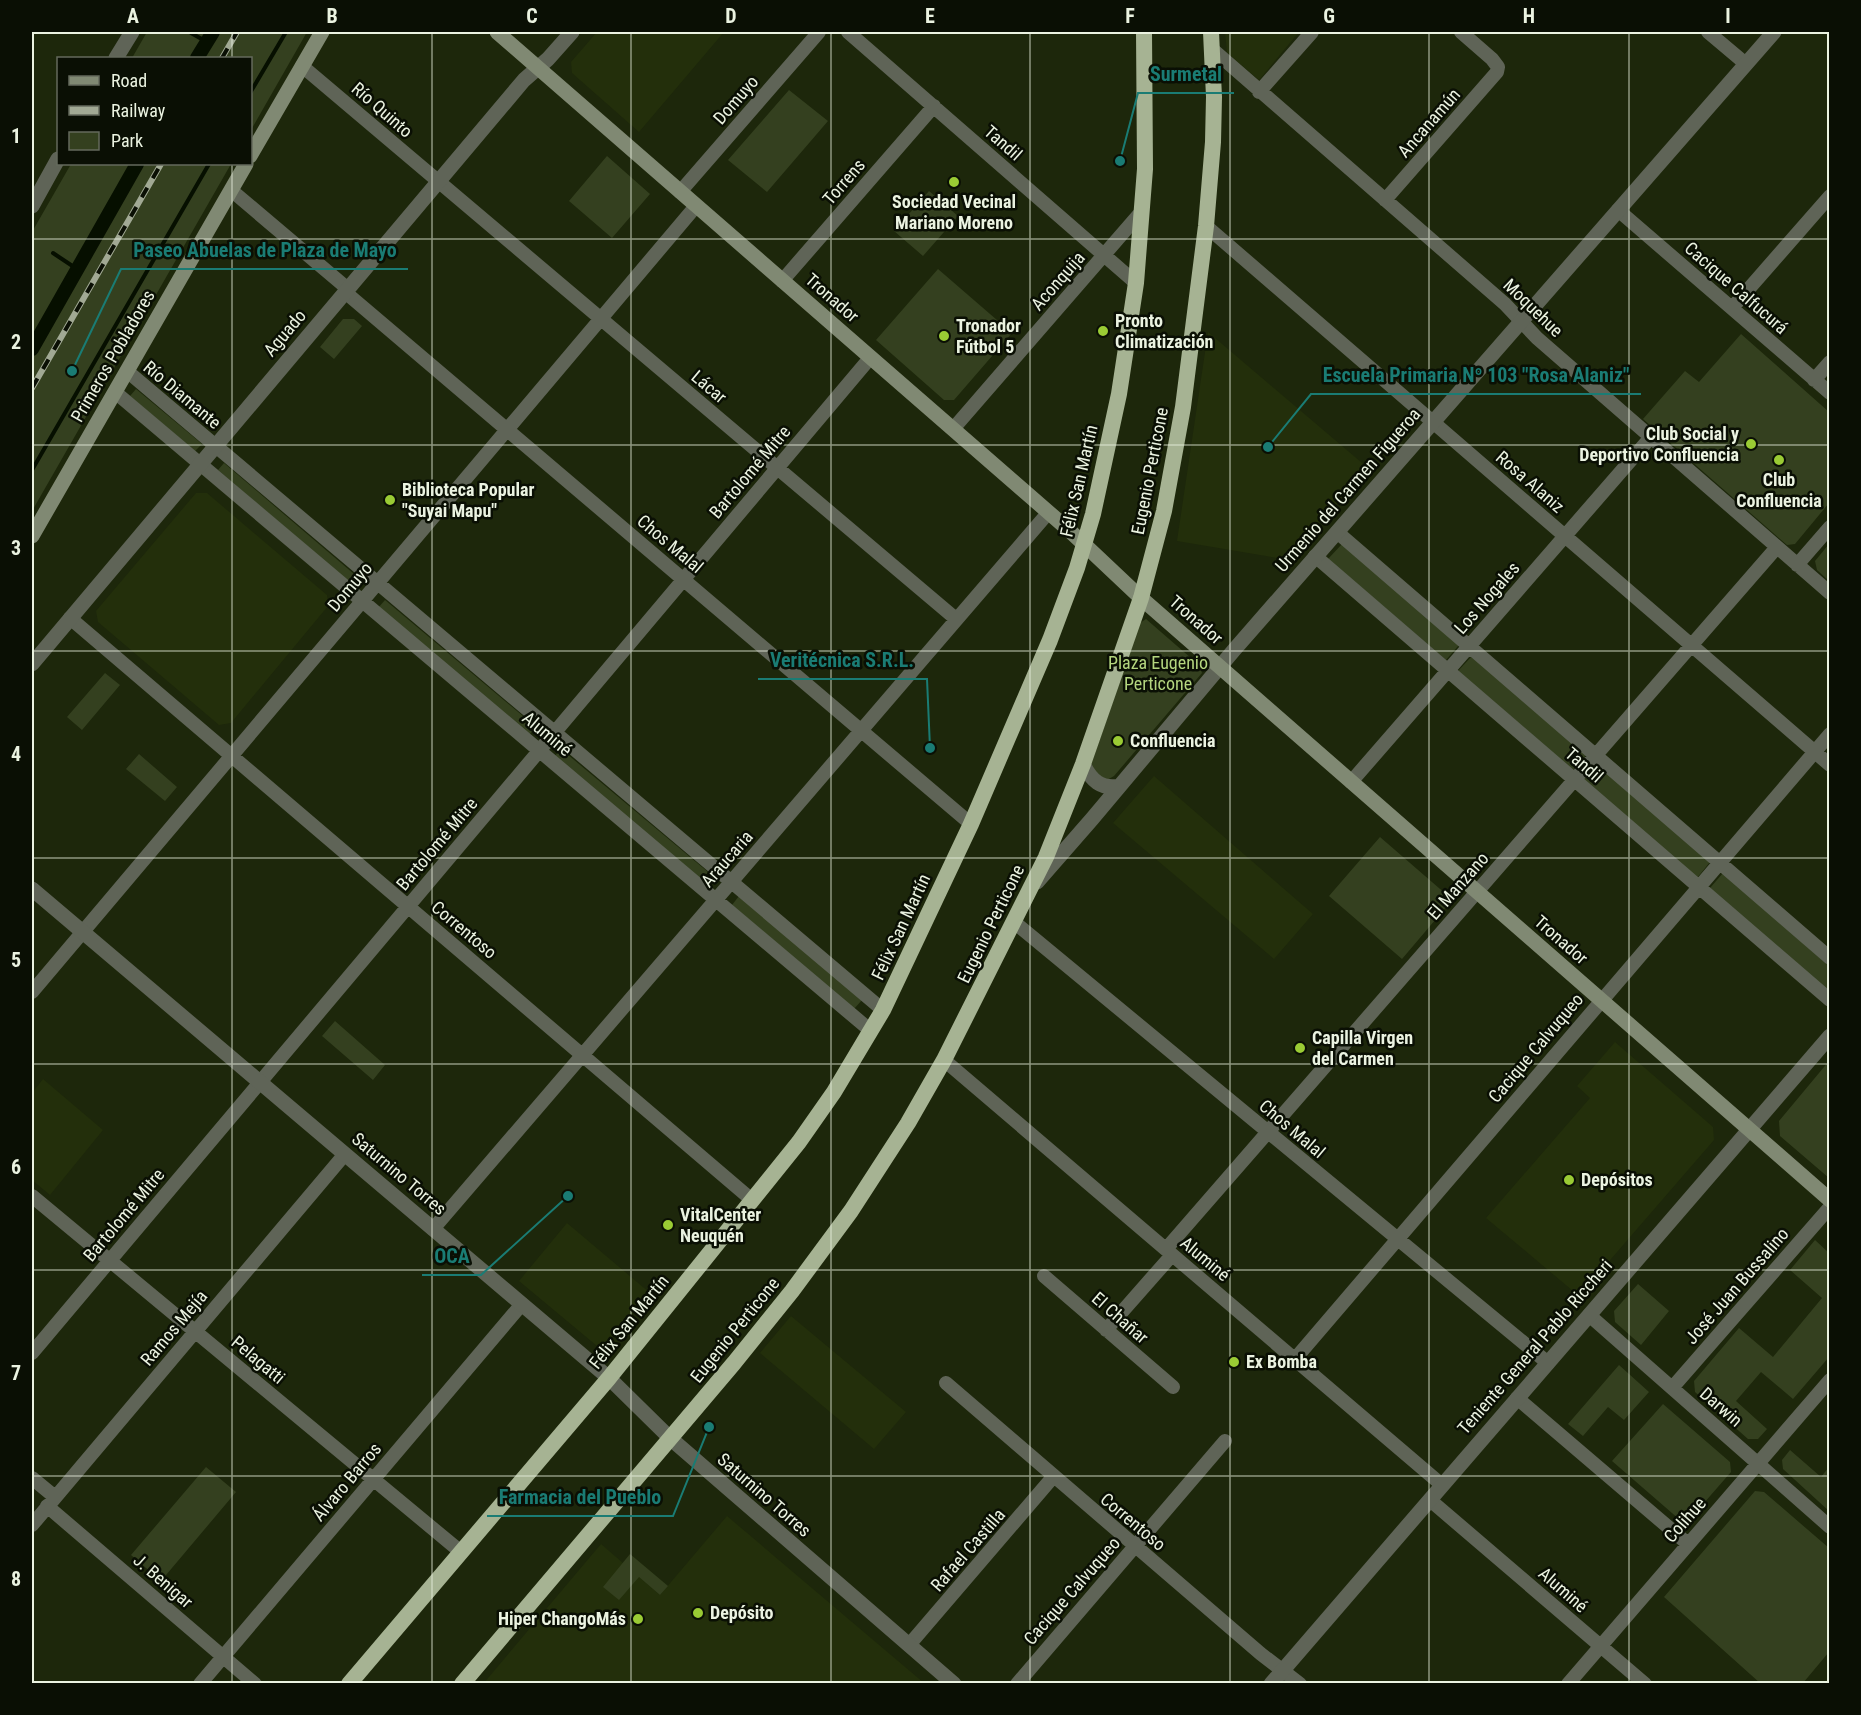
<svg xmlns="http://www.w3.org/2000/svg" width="1861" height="1715" font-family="'Roboto Condensed',sans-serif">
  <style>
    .built { fill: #232f0b }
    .green { fill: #34401f }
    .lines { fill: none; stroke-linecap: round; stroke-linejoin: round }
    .stream { stroke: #060f00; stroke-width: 4 }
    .canal { stroke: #060f00; stroke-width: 14 }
    .minor { stroke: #5f6457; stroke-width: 14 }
    .tertiary { stroke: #5f6457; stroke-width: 15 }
    .secondary { stroke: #808973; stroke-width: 15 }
    .trunk { stroke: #a6b393; stroke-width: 16 }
    .rail-casing { stroke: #a1a994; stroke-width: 6 }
    .rail { stroke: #0a0f04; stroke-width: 4; stroke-dasharray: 11; stroke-linecap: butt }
    .grid { fill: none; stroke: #ebf3e1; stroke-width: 1.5; stroke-opacity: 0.55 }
    .poi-dot { fill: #9acb34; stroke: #0a0f04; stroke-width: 2 }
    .labels { text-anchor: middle; stroke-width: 5; stroke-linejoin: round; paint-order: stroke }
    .street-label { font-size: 18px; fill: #ebf3e1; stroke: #0a0f04 }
    .poi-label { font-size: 18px; font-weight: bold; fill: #ebf3e1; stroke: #0a0f04; text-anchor: start }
    .park-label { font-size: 18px; fill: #b4d67f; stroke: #0a0f04 }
    .leader { fill: none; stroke: #1a7c74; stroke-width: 2 }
    .callout-dot { fill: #1a7c74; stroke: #0a0f04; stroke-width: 2 }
    .callout-label { font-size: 20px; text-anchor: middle; font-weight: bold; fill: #1a7c74; stroke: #0a0f04; stroke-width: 5; stroke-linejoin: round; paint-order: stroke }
    .neatline { fill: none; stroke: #ebf3e1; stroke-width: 2 }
    .grid-label { font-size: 20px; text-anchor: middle; font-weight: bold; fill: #ebf3e1 }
  </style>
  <rect width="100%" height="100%" fill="#1d270b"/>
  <path class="built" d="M597,32H724L639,132L572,73L571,62Z
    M1225,32H1299L1259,80L1227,53Z
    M1208,332L1368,468L1289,560L1177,541Z
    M196,493H207L327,595L328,606L231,723L219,725L98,622L96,611Z
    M1154,776L1313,914L1274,959L1113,823Z
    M1615,1042L1713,1127L1714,1140L1579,1296L1486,1218L1590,1098L1577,1086Z
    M43,1079L103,1130L50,1195L32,1180V1093Z
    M567,1223L650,1293L606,1345L597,1346L519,1281Z
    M791,1316L906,1412L874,1449L760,1353Z
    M727,1516L924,1683L483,1684L601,1544L660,1595Z"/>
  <path class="green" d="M147,32H307L251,130L250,58H132Z
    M789,90L828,121L767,192L728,160Z
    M607,156L650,194L612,238L569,201Z
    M71,164H231L32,511V232Z
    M929,191L958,216L923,256L894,231Z
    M938,269L1012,333L954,400H944L876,340Z
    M343,319H354L362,326L334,359L320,347Z
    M1741,334L1829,412V503L1795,544L1787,545L1643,419L1685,371L1699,382Z
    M136,389L202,444L195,451L130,396Z
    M224,463L354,574L348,581L218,470Z
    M1342,544L1459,645L1446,660L1328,559Z
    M1829,544V581L1817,570L1815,561Z
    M385,600L536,727L529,735L378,608Z
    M1146,619L1199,665L1202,673L1114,776L1107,780L1100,778L1091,765L1140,623Z
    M1472,656L1586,755L1573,770L1458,671Z
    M105,673L120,685L82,730L67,717Z
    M561,749L708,872L701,880L554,757Z
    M139,754L177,787L165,801L126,769Z
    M1597,763L1710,862L1697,878L1583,779Z
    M1380,837L1447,895V906L1402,959L1329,896Z
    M1723,873L1829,966V994L1710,888Z
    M739,896L862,1000L854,1009L732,905Z
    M335,1021L385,1065L373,1080L322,1036Z
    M1829,1061V1178L1780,1136L1779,1121Z
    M1815,1240L1829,1253V1357L1793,1399L1761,1372L1736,1401L1767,1429L1758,1439H1748L1695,1392L1694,1381L1739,1328L1773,1357L1822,1298L1790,1270Z
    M1638,1284L1669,1311L1641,1345L1615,1322L1614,1311Z
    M1619,1365L1649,1392L1624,1420L1608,1407L1583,1436L1568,1424Z
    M1663,1404L1730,1462L1731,1472L1690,1519L1680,1520L1612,1461Z
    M1790,1450L1821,1477L1829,1467V1511L1783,1469L1782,1460Z
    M206,1467L236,1492L161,1581L131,1555Z
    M1755,1491L1764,1492L1829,1548V1652L1803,1683H1760L1664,1597Z
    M630,1554L668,1586L660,1595L639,1577L619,1600L603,1587Z"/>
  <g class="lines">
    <path class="stream" d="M191,33L207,42
      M250,93L286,32
      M53,253L77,269
      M32,470L209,164"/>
    <path class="canal" d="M197,58L213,32
      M32,349L137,164"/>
    <path class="minor" d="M848,32L1136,283
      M1708,32L1746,64
      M1212,49L1505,304L1537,338L1830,593
      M302,66L956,619
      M1259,92L1312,32
      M231,190L348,289
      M680,192L819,32
      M1385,200L1497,72L1498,67L1492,59L1461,32
      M1618,210L1830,393
      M1206,226L1830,765
      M782,281L934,106
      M345,292L971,824
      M1732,308L1830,196
      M127,371L883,1010
      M1814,380L1830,362
      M115,392L871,1031
      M953,429L1142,211
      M1337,532L1830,958
      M1315,556L1830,1000
      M1797,565L1830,527
      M70,618L752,1200
      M1351,782L1651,437
      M1014,922L1548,1363
      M32,992L696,206
      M944,1060L1442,1485
      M32,1196L461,1552
      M433,1229L1048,513
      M1166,1249L1777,547
      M1044,1276L1173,1387
      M1589,1315L1830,1527
      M1106,1330L1172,1255
      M32,1353L870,358
      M1295,1359L1830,734
      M946,1383L1261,1654L1300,1684
      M1672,1388L1830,1207
      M1517,1398L1688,1544
      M32,1478L55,1497
      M1430,1500L1645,1684
      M47,1506L255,1684
      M32,1525L345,1154
      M909,1645L1053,1477
      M200,1684L522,1304
      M1017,1684L1225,1441
      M1568,1684L1830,1380"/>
    <path class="tertiary" d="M116,58L132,32
      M32,206L58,159
      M32,664L524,80L548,59L572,32
      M1083,764C1091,780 1101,790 1120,786
      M1037,882L1092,819L1234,650L1774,32
      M32,889L609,1378L670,1438L954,1684
      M1271,1684L1830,1036"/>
    <path class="secondary" d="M497,32L1070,531L1141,598L1830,1200
      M250,156L322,32
      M32,536L246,164"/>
    <path class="trunk" d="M349,1684L609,1378L799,1142L834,1092L883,1010L971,824L1050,640L1077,568L1093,514L1119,394L1136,283L1145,169L1144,32
      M462,1684L734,1363L792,1291L851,1211L908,1123L944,1060L1046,857L1083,764L1141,598L1164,511L1183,407L1206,226L1213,142L1214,97L1211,32"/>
    <g class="rail-casing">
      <path id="rail" d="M222,58L237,32
        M32,388L161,164"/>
    </g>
    <use href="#rail" class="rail"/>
  </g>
  <path class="grid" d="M232,32V58M432,32V1684M631,32V1684M831,32V1684M1030,32V1684M1230,32V1684M1429,32V1684M1629,32V1684M232,164V1684M32,239H1830M32,445H1830M32,651H1830M32,858H1830M32,1064H1830M32,1270H1830M32,1476H1830"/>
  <g class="poi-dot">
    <circle cx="954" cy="182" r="6"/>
    <circle cx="1103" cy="331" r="6"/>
    <circle cx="944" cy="336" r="6"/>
    <circle cx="1751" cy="444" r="6"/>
    <circle cx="1779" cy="460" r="6"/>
    <circle cx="390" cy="500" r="6"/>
    <circle cx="1118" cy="741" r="6"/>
    <circle cx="1300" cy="1048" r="6"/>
    <circle cx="1569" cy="1180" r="6"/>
    <circle cx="668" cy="1225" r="6"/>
    <circle cx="1234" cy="1362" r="6"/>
    <circle cx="698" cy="1613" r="6"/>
    <circle cx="638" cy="1619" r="6"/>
  </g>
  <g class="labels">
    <g class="street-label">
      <text transform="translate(736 100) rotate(-49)" y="6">Domuyo</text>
      <text transform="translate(382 110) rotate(41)" y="6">Río Quinto</text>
      <text transform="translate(1429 123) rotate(-49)" y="6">Ancanamún</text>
      <text transform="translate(1003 143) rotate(41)" y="6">Tandil</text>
      <text transform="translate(844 182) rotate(-49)" y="6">Torrens</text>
      <text transform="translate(1058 281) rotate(-49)" y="6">Aconquija</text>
      <text transform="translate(1736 288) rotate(41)" y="6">Cacique Calfucurá</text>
      <text transform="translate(832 298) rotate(41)" y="6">Tronador</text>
      <text transform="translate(1533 308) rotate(44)" y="6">Moquehue</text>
      <text transform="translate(285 333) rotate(-50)" y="6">Aguado</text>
      <text transform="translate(113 356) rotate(-60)" y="6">Primeros Pobladores</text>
      <text transform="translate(709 387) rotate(40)" y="6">Lácar</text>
      <text transform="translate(182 395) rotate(40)" y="6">Río Diamante</text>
      <text transform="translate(1150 471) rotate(-79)" y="6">Eugenio Perticone</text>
      <text transform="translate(750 472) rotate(-50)" y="6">Bartolomé Mitre</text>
      <text transform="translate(1079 481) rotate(-77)" y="6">Félix San Martín</text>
      <text transform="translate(1530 482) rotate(41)" y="6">Rosa Alaniz</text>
      <text transform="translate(1348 490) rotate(-49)" y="6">Urmenio del Carmen Figueroa</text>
      <text transform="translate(670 544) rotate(40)" y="6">Chos Malal</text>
      <text transform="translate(350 587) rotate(-50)" y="6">Domuyo</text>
      <text transform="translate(1487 598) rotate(-49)" y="6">Los Nogales</text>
      <text transform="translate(1196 620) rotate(41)" y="6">Tronador</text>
      <text transform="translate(547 734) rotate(40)" y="6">Aluminé</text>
      <text transform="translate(1584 765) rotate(41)" y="6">Tandil</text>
      <text transform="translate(437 844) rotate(-50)" y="6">Bartolomé Mitre</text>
      <text transform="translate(727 859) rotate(-49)" y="6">Araucaria</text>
      <text transform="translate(1458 886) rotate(-49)" y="6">El Manzano</text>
      <text transform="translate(991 924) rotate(-64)" y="6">Eugenio Perticone</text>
      <text transform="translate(901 927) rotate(-65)" y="6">Félix San Martín</text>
      <text transform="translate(464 930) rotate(40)" y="6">Correntoso</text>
      <text transform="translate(1561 940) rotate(41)" y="6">Tronador</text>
      <text transform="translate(1536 1048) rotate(-50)" y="6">Cacique Calvuqueo</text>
      <text transform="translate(1292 1129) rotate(40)" y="6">Chos Malal</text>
      <text transform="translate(399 1174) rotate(40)" y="6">Saturnino Torres</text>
      <text transform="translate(124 1215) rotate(-50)" y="6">Bartolomé Mitre</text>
      <text transform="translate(1205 1259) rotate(40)" y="6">Aluminé</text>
      <text transform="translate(1737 1286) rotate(-49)" y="6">José Juan Bussalino</text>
      <text transform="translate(1120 1318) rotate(41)" y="6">El Chañar</text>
      <text transform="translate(629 1322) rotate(-51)" y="6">Félix San Martín</text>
      <text transform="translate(174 1328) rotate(-50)" y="6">Ramos Mejía</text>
      <text transform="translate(735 1330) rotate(-51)" y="6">Eugenio Perticone</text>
      <text transform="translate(1535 1347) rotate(-49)" y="6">Teniente General Pablo Riccheri</text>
      <text transform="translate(258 1360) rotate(40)" y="6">Pelagatti</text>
      <text transform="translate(1721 1407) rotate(41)" y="6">Darwin</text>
      <text transform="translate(347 1482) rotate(-50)" y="6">Álvaro Barros</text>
      <text transform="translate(764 1495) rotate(41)" y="6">Saturnino Torres</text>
      <text transform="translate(1685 1520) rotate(-49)" y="6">Colihue</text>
      <text transform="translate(1133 1522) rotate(40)" y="6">Correntoso</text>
      <text transform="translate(968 1550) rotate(-49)" y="6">Rafael Castilla</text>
      <text transform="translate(163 1581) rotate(41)" y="6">J. Benigar</text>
      <text transform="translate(1563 1590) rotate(41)" y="6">Aluminé</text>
      <text transform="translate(1072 1591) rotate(-49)" y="6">Cacique Calvuqueo</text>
    </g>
    <g class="poi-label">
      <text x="954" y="208" text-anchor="middle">Sociedad Vecinal<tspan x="954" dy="21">Mariano Moreno</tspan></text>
      <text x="1115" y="327">Pronto<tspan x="1115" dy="21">Climatización</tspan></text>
      <text x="956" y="332">Tronador<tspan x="956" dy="21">Fútbol 5</tspan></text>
      <text x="1739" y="440" text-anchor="end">Club Social y<tspan x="1739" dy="21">Deportivo Confluencia</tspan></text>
      <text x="1779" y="486" text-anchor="middle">Club<tspan x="1779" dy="21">Confluencia</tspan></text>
      <text x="402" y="496">Biblioteca Popular<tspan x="402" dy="21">"Suyai Mapu"</tspan></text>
      <text x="1130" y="747">Confluencia</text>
      <text x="1312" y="1044">Capilla Virgen<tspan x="1312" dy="21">del Carmen</tspan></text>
      <text x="1581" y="1186">Depósitos</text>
      <text x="680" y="1221">VitalCenter<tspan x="680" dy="21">Neuquén</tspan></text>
      <text x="1246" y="1368">Ex Bomba</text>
      <text x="710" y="1619">Depósito</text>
      <text x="626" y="1625" text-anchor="end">Hiper ChangoMás</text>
    </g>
    <g class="park-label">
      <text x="1158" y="669">Plaza Eugenio<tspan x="1158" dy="21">Perticone</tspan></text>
    </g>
  </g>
  <path class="leader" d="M1120 161L1138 93H1234M72 371L121 269H408M1268 447L1311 394H1641M930 748L927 679H758M568 1196L481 1275H422M709 1427L673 1516H487"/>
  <g class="callout-dot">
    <circle cx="1120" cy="161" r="6"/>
    <circle cx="72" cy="371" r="6"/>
    <circle cx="1268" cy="447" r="6"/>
    <circle cx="930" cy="748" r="6"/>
    <circle cx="568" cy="1196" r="6"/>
    <circle cx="709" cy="1427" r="6"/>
  </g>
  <g class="callout-label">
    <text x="1186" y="81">Surmetal</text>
    <text x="265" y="257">Paseo Abuelas de Plaza de Mayo</text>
    <text x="1476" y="382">Escuela Primaria Nº 103 "Rosa Alaniz"</text>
    <text x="842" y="667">Veritécnica S.R.L.</text>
    <text x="452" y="1263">OCA</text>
    <text x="580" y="1504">Farmacia del Pueblo</text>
  </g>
  <rect width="1861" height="1715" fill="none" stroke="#0a0f04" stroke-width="66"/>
  <rect x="57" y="57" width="195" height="108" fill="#0a0f04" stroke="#646a5c" stroke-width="1.5"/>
  <rect x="69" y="76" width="30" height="9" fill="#808973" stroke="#646a5c" stroke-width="1.5"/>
  <text x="111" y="87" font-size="18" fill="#ebf3e1">Road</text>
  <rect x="69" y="106" width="30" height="9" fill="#a1a994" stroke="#646a5c" stroke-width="1.5"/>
  <text x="111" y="117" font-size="18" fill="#ebf3e1">Railway</text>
  <rect x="69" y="132" width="30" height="18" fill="#34401f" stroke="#646a5c" stroke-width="1.5"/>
  <text x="111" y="147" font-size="18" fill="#ebf3e1">Park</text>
  <rect x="33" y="33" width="1795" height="1649" class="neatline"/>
  <g class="grid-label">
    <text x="133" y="23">A</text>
    <text x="332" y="23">B</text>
    <text x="532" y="23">C</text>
    <text x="731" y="23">D</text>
    <text x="930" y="23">E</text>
    <text x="1130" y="23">F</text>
    <text x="1329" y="23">G</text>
    <text x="1529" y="23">H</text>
    <text x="1728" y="23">I</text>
    <text x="16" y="143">1</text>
    <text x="16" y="349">2</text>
    <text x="16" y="555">3</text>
    <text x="16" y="761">4</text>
    <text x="16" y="967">5</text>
    <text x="16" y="1174">6</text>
    <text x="16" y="1380">7</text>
    <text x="16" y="1586">8</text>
  </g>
</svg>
